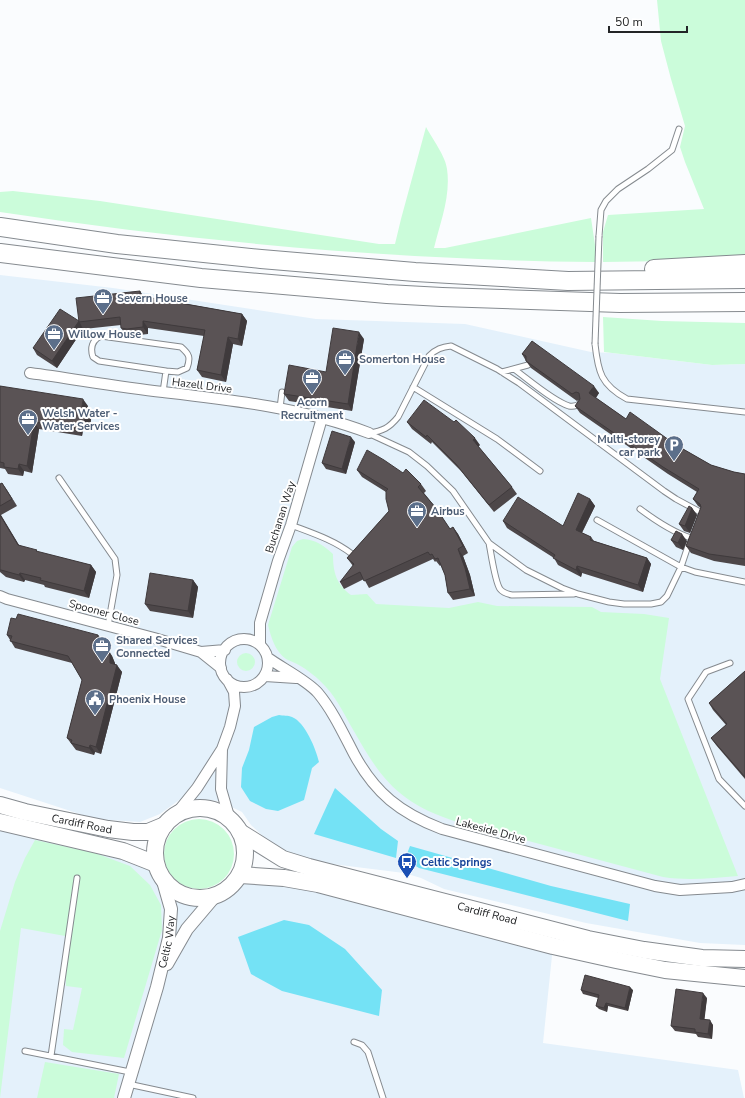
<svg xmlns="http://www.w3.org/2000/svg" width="745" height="1098" font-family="'Nunito Sans',sans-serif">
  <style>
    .built { fill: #e4f1fb }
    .green { fill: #cbfcda }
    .water { fill: #74e2f5 }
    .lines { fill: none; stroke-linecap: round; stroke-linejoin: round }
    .service-casing { stroke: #858a8f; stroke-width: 7 }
    .minor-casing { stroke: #858a8f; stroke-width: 12 }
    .tertiary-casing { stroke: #858a8f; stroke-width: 14 }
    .primary-casing { stroke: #858a8f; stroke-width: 18 }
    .motorway-casing { stroke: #858a8f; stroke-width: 20 }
    .service { stroke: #fff; stroke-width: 5 }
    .minor { stroke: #fff; stroke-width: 10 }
    .tertiary { stroke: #fff; stroke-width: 12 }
    .primary { stroke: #fff; stroke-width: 16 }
    .motorway { stroke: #fff; stroke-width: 18 }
    .service-bridge-casing { stroke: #858a8f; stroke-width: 7; stroke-linecap: butt }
    .service-bridge { stroke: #fff; stroke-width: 5 }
    .wall { fill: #4d4749 }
    .shaded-wall { fill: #3f3a3c }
    .building { fill: #5a5355; stroke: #3f3a3c }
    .labels { text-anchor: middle; stroke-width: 4; stroke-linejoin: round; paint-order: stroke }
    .service-label { font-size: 11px; font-weight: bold; fill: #4e5e75; stroke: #fff; text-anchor: start }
    .street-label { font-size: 11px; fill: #232527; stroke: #fff }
    .transit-label { font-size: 11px; font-weight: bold; fill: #164399; stroke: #fff; text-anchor: start }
  </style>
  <rect width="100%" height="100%" fill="#fafcfe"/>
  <path class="built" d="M0,275L113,288L316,319L465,324L591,352L612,353L712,365L745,364V945L700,943L586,923L444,889L421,878L404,873L332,864L306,859L285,851L268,841L251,825L242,812L219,801L182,798L160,814L140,822L95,819L0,788Z
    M0,822L156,864L167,884L176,891L193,898L215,896L231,886L240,875L284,878L553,946L543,1043L738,1070L744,1098H0Z"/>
  <path class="green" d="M657,0H745V257L671,261L603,262V232L608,215L704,209L685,162L680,147L685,126L671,79L661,41Z
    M426,127C432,138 446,157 447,169C451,196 440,223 434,248H445L591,218L595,245V262C395,260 197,242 0,212V192L13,191L100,201L379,244H395L401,219Z
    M603,317L662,321L745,323V364L712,365L604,352Z
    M303,539C316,540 323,545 333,554C333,572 336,584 351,595L367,594L376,604L449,608L478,602L497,606L592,607L601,612L644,614L669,618L660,679L738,876C713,878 688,881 663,877L457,822C402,804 383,783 355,733C346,718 338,700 326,687C318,678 308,670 297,664C294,662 289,661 286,659C275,651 271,637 268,625L292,547L297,541Z
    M237 662a9 9 0 1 1 18 0a9 9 0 1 1-18 0Z
    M164 854a35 35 0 1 1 70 0a35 35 0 1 1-70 0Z
    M35,840L95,853L130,866L150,885L161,905L162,930L124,1058L72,1052L63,1045L64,1029L73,1030L82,988L66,986L65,936L21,928L0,1098V931L15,882L25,858Z
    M45,1062L119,1074L114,1098H37Z"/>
  <path class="water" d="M279,715C283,716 288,715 292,717C305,722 316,749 319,762L312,768L304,800L278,811L266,809L250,801L241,787L242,768L249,750L254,727L272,717Z
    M335,788L381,829L398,841L396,858L314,834Z
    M410,846L551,886L630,904L628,921L419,868L405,859Z
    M284,920L309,925L345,949L382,990L379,1016L282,991L251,974L238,937Z"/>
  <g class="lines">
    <g class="service-casing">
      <path id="service" d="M599,236L601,210L606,201L618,189L648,169L672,150L679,129
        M595,344C598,372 601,385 627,399L745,412
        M514,369C529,380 553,401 569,406C574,407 577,406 581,403
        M502,372L528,365
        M413,387L497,439L540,471
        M163,392L166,371L178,372L187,368C191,357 189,354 181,347L101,336C92,340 90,348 93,357L99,361L166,371
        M280,408L282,392
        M369,433C383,431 389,428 398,417L429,356C436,349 442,347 451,346L497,369L519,383L664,491L676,499L702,513L701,515
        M370,434L409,452L427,466L453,491L489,543L526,570L562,588L578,594L609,602L624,604H651L661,602L667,596L681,567L597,520
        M59,478L115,559L117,575L108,626
        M640,509C656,521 672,532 691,538
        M291,525C312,533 334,540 352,554
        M489,543C491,553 495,582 500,589C503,593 507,594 512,595L574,594
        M689,543L681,567L695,572L745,582
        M730,663L706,672L688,699L719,779L745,806
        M354,1042L362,1045L368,1052L383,1098
        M25,1051L130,1072
        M51,1056L77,878
        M128,1084L193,1098"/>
    </g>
    <g class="minor-casing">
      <path id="minor" d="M30,373C74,379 119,387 163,392C232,400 304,408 369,433
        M0,596L7,599L154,638L201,652L221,668
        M220 663a24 24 0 1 1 48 0a24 24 0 1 1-48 0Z
        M260,645V623L278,561L291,525L322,418
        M201,652L225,650
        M268,658C282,668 308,681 318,693C333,711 343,733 354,754C375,793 400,813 442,829L655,886L680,890L732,887L745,884
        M265,676L296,678
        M222,749L221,789L230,820
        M172,819L197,788L222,749L230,727L235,706L234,692L227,679"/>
    </g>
    <g class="tertiary-casing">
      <g id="tertiary">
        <path d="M167,964L187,929L215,896"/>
        <path id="s1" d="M124,1098L157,987L169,938L171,909L161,874"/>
      </g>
    </g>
    <g class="primary-casing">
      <g id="primary">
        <path id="s2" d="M0,805L25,812L108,829L133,832H148L165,825"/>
        <circle cx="200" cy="853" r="45"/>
        <path d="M0,822L123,851L156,864"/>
        <path id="s3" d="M240,832L283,859L309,867L588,939L644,950L702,958L745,959"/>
        <path d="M240,875L284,878L318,884L553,946L616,960L665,970L745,978"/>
      </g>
    </g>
    <g class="motorway-casing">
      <path id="motorway" d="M0,227L117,244L261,259L415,272L568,281L745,279
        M0,253L201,278L387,294L442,297L620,303L745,302
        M654,269L745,264"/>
    </g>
    <use href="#service" class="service"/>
    <use href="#minor" class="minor"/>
    <use href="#tertiary" class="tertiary"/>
    <use href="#primary" class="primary"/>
    <use href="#motorway" class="motorway"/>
    <g class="service-bridge-casing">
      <path id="service-bridge" d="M595,344L599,236"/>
    </g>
    <use href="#service-bridge" class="service-bridge"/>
  </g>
  <path class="wall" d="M140,291L143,296L242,314L247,321L242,346L233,344L226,382L202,377L197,370L204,336L148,328V334L131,336L126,335L121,328V325L84,329H83L57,368L37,355L33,348L79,321Z
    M364,339L352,411L289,401L284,394L326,372Z
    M532,341L599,393L596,398L626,419L676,445L711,465L734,472L745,474V566L714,561L691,553L686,546L701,508L698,506L693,499L697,492L668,474L580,413L575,406L579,400L577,401L531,368L526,361L522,354Z
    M0,386L88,406L87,408L92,414L89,431L83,430L82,436L39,429L32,473L24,471L23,476L8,474L5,469L0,468Z
    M407,422L480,445L478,446L512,487L517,494L494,512L461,471L432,442L431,444L412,429Z
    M355,442L346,474L326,469L322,463Z
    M357,470L403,473L421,484L426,491L424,493L436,508L450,529L453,527L458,534L468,553L463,556L470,575L475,596L453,600L448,593L445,575L441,565L440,566L436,561L435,562L433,559L369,588L364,579L344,589L340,582L353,566L347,558L389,511L386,492L362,477Z
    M2,483L17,506L1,515L19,545L38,552L91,565L96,572L89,598L45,587L44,585L25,580L24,582L6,577L0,572V484Z
    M590,499L595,506L582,533L591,537L594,541L647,558L651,564L643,592L582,573L581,577L558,565L554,558L507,528L503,521L563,526Z
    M692,508L697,515L690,533L684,531L679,524Z
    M671,540L687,541L683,550L676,547Z
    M193,580L198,587L193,618L150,611L145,604Z
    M7,635H98L103,642L102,644L112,656L115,664L122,672L101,754L95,752L94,755L76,750L67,738L82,680L72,663L15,648Z
    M745,671V779L716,745L711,738L726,725L713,710L709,703Z
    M581,990H633L628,1011L608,1006L607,1012L599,1009L596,1006L598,998L583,994Z
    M707,998L704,1019L713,1025L712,1039L698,1037L696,1034L675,1031L671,1026Z"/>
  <path class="shaded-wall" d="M140,291L144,298L140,296Z
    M242,314L247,321L242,346L238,339Z
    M79,321L83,329L57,368L52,361Z
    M143,321L148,328V334L143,327Z
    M359,332L364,339L352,411L348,404Z
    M228,337L233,344L226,382L221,375Z
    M594,386L599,393L594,400L589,393Z
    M83,399L88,406L87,408L92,414L89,431L84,424L82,407Z
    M34,422L39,429L32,473L27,466Z
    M79,423L83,430L82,436L78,429Z
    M351,437L355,442L346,474L342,469Z
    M475,438L480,445L478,447L473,440Z
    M19,464L24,471L23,476L18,469Z
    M2,483L7,490L17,506L12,499Z
    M590,499L595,506L580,536L576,530Z
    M692,508L697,515L690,533L685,526Z
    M0,514L23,552L18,545L0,515Z
    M453,527L458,534L468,553L463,546Z
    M682,534L687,541L683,550L678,543Z
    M458,549L463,556L470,575L475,596L470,589Z
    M647,558L651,564L643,592L638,585Z
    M91,565L96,572L89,598L84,591Z
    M577,566L582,573L581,577L576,570Z
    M20,573L25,580L24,582L19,575Z
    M193,580L198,587L193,618L188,611Z
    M98,635L103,642L102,647L97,640Z
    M108,649L112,656L115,663V670L110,663Z
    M117,665L122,672L101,754L96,747Z
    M90,745L95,752L94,755L89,748Z
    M630,987L633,990L628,1011L625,1008Z
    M703,993L707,998L704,1024L700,1019Z
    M606,1003L608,1006L607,1012L604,1008Z
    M710,1020L713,1025L712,1039L708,1034Z"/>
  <path class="building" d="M140,291V296L242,314L238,339L228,337L221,375L197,370L205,330L143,321V327L127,329L121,328L120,317L79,322L76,298Z
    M60,309L79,321L52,361L33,348Z
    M333,328L359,332L348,404L284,394L289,365L326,372Z
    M532,341L594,386L589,393L626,419L630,412L676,445L711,465L734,472L745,474V559L709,554L686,546L701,507L700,504L693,499L699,489L663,467L575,406L580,399L579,393L576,392L572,394L526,361V356L522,354Z
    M0,386L83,399L82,407H87L84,424L79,423L78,429L34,422L27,466L19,464L18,469L4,467V463L0,462Z
    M424,400L454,422L456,420L475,438L473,440L512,487L489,505L456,464L427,435L426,437L407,422Z
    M332,431L351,437L342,469L322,463Z
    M367,450L384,460L403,473L406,469L421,484L418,487L436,508L450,529L453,527L463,546L458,549L465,568L470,589L448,593L445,575L438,558L435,559L432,554L430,555L428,552L364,581L360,572L340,582L354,564L347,558L389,511L386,499V491L388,489L357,470Z
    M2,483L12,499L0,506V484Z
    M578,493L590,499L576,530L591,537L590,540L647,558L638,585L577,566L576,570L553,558L555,555L503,521L518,497L563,526Z
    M689,506L692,508L685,526L679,524Z
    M0,515L18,545L37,550L36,551L91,565L84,591L40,580L41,578L20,573L19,575L1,570H0Z
    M676,531L682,534L678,543L671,540Z
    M150,573L193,580L188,611L145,604Z
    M18,614L98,635L97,640L103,644L108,649L110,656V663L117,665L96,747L90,745L89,748L71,743L72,740L67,738L82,680L68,656L10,641L12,636L7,635L11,618L16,619Z
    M745,671V777L711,738L727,724L709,703Z
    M585,975L630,987L625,1008L606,1003L604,1008L596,1006L599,995L581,990Z
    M676,989L703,993L700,1019L710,1020L708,1034L695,1032V1029L671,1026Z"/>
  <defs>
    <g id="office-pin" transform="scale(1)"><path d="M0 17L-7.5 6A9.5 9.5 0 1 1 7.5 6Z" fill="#5c6f8a" stroke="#fff"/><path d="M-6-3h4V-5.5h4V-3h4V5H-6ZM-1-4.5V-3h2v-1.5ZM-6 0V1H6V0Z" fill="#fff"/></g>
    <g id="parking-pin" transform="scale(1)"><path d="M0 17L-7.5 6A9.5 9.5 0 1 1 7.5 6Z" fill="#5c6f8a" stroke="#fff"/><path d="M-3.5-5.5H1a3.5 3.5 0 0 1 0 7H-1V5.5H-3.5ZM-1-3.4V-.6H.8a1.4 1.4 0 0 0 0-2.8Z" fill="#fff"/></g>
    <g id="civic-pin" transform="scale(1)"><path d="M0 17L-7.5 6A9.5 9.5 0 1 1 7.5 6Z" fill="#5c6f8a" stroke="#fff"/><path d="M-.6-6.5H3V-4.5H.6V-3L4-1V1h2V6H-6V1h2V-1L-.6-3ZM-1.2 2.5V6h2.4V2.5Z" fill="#fff"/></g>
    <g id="bus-pin" transform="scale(1)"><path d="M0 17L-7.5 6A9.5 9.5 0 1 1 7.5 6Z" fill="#1a4fb4" stroke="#fff"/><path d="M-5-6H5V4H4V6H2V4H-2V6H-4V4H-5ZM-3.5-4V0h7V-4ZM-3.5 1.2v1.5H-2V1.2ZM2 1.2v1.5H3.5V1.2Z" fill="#fff"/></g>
  </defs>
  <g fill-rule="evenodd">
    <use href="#office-pin" x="103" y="298"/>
    <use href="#office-pin" x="54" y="334"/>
    <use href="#office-pin" x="345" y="359"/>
    <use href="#office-pin" x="312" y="378"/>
    <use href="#office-pin" x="28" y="419"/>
    <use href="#parking-pin" x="674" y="445"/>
    <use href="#office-pin" x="417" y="511"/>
    <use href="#office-pin" x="102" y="646"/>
    <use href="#civic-pin" x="95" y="699"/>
    <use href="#bus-pin" x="407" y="862"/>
  </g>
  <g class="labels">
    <g class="service-label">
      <text x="117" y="302">Severn House</text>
      <text x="68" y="338">Willow House</text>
      <text x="359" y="363">Somerton House</text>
      <text x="312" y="406" text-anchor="middle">Acorn<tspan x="312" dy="13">Recruitment</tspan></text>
      <text x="42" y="417">Welsh Water -<tspan x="42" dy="13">Water Services</tspan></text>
      <text x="660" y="443" text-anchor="end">Multi-storey<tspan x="660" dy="13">car park</tspan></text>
      <text x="431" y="515">Airbus</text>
      <text x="116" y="644">Shared Services<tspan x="116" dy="13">Connected</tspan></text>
      <text x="109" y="703">Phoenix House</text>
    </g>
    <g class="street-label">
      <text transform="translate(202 385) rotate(7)" y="4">Hazell Drive</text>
      <text transform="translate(280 517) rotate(-72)" y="4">Buchanan Way</text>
      <text transform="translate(104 612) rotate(15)" y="4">Spooner Close</text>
      <text dy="4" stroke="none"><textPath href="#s2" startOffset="84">Cardiff Road</textPath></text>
      <text transform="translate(491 830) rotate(15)" y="4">Lakeside Drive</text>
      <text dy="4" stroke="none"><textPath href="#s3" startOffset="262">Cardiff Road</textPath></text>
      <text dy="4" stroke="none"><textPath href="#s1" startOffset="162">Celtic Way</textPath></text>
    </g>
    <g class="transit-label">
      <text x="421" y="866">Celtic Springs</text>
    </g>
  </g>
  <path d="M609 26v6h78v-6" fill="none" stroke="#232527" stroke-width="2"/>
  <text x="615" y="26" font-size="12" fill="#232527" stroke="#ffffff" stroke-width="3" paint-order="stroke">50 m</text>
</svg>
